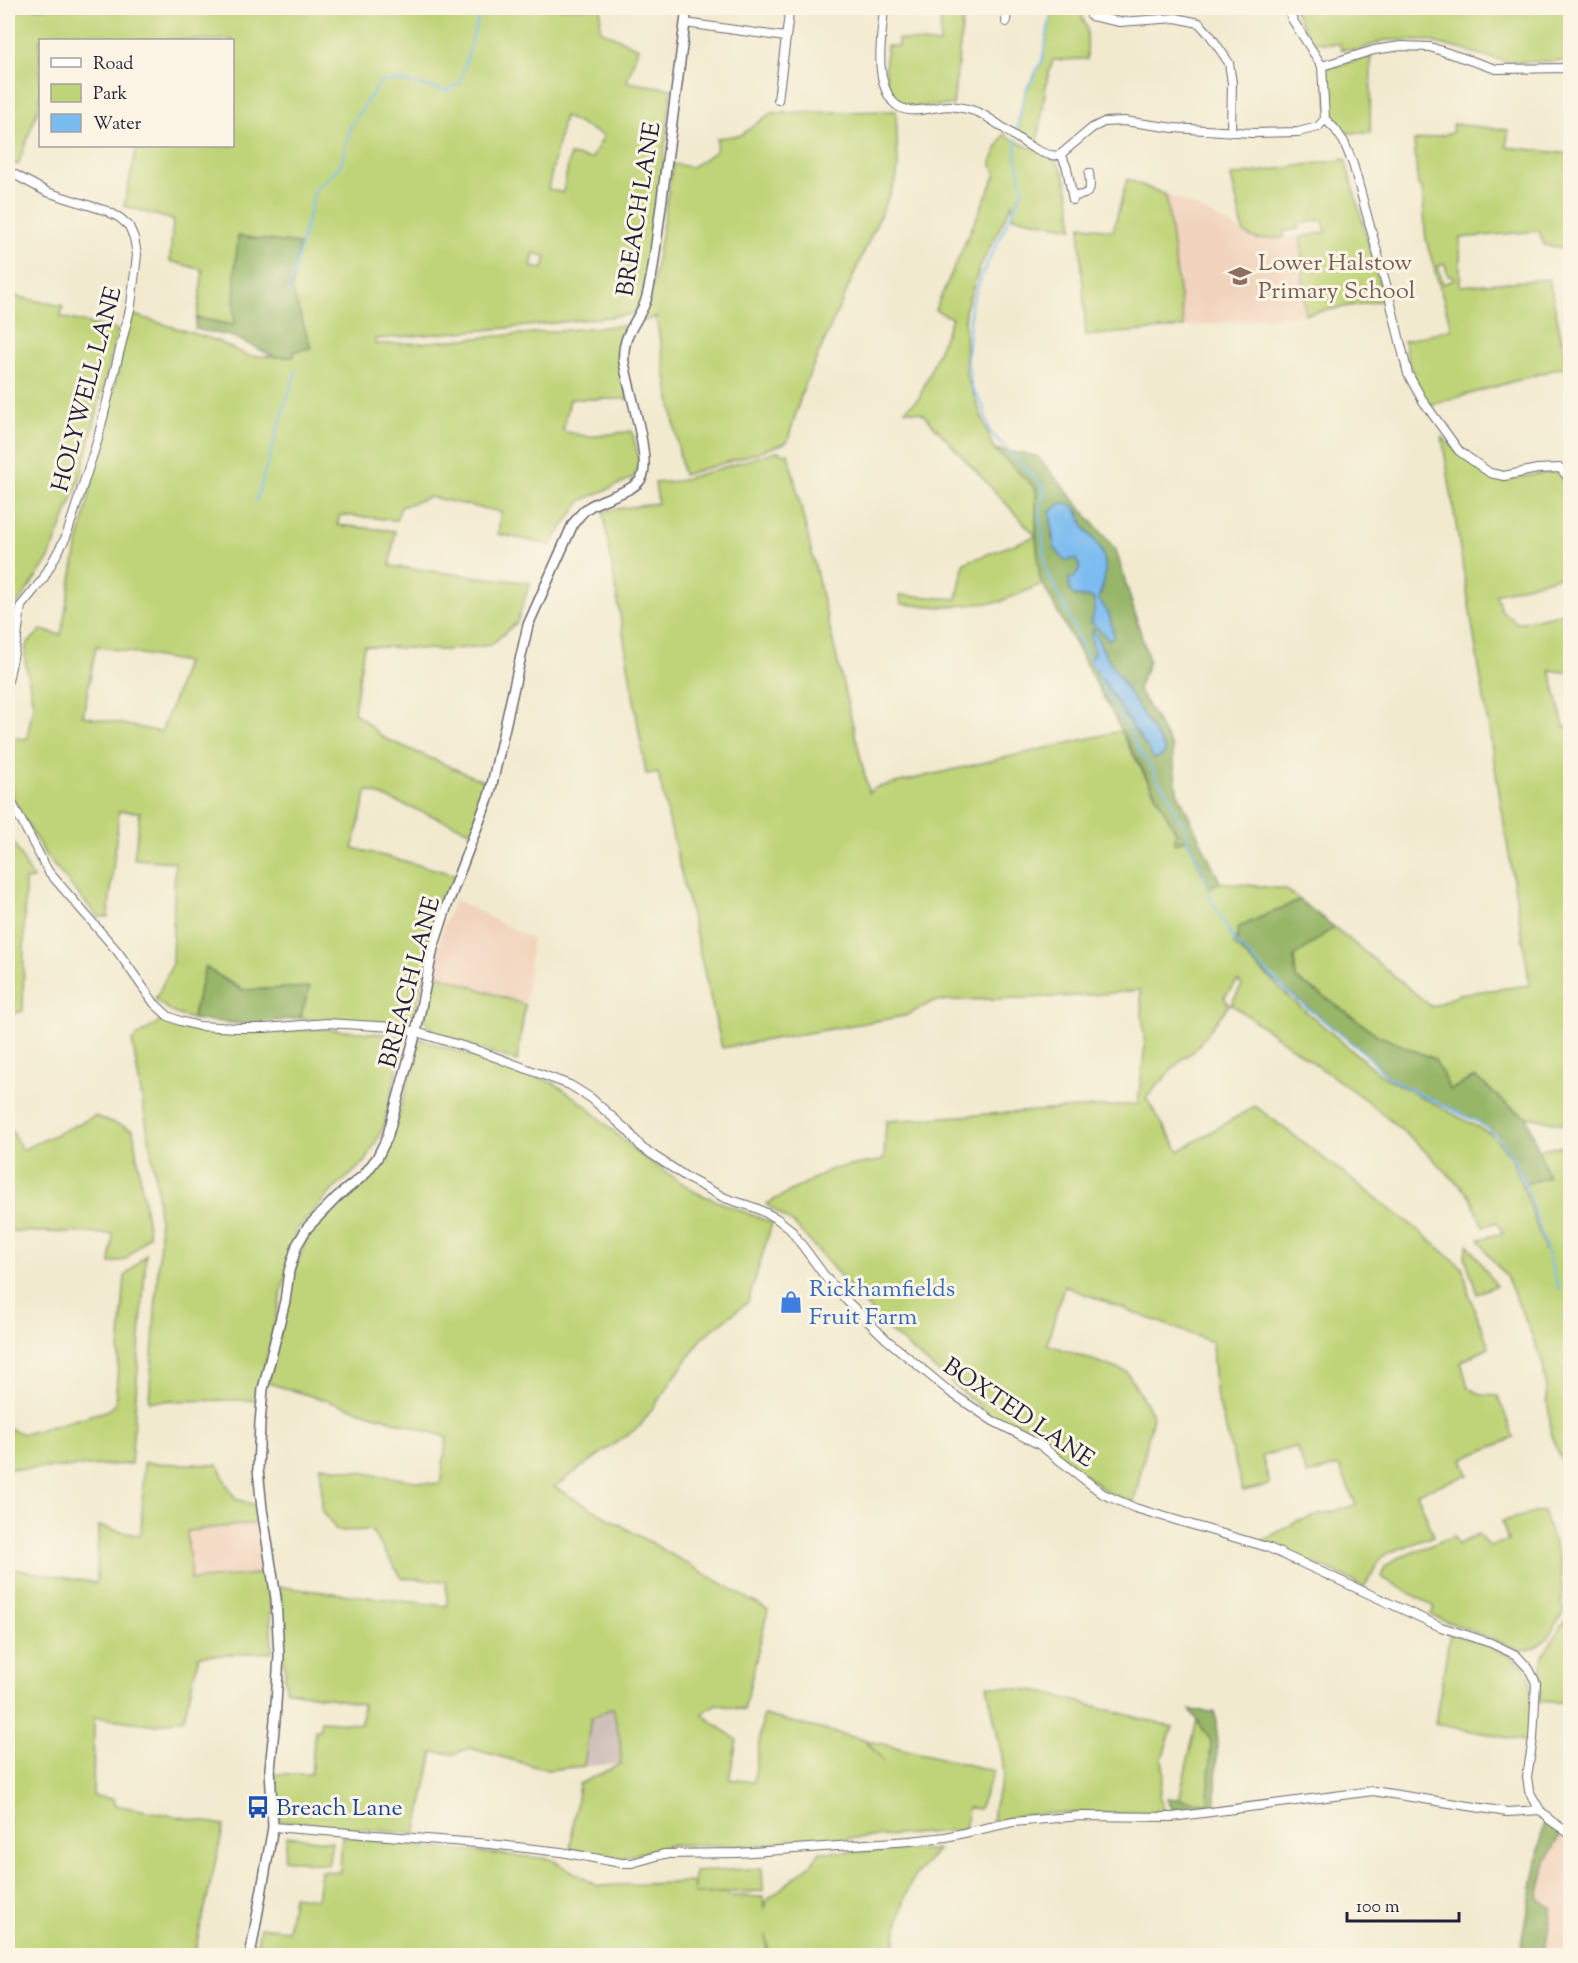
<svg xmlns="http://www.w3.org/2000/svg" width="1578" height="1963" font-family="'Sorts Mill Goudy',serif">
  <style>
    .built { fill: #f2d4be }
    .industrial { fill: #cfc0ba }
    .green { fill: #bfd478; stroke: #707b5a; stroke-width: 1.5; fill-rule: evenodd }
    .forest { fill: #97b668; stroke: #5c6c52; stroke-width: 1.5; fill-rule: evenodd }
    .water { fill: #7bbcf0; stroke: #4e6f96; stroke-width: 1.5 }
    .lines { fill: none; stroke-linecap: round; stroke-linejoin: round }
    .stream { stroke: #7bbcf0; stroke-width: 2 }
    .minor-casing { stroke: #6b686f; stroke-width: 10 }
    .tertiary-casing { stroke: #6b686f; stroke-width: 12 }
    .minor { stroke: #fff; stroke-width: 8 }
    .tertiary { stroke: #fff; stroke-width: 9 }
    .labels { text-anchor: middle; stroke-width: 6; stroke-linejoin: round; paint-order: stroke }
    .street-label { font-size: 24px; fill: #22223b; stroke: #fcf5e5 }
    .education-label { font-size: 24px; fill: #785e54; stroke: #fcf5e5; text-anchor: start }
    .shop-label { font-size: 24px; fill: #366cbe; stroke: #fcf5e5; text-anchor: start }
    .transit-label { font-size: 24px; fill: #164399; stroke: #fcf5e5; text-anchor: start }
  </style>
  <rect width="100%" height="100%" fill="#fcf5e5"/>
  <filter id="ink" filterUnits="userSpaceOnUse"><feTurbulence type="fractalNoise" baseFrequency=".0167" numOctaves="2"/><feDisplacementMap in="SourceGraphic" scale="12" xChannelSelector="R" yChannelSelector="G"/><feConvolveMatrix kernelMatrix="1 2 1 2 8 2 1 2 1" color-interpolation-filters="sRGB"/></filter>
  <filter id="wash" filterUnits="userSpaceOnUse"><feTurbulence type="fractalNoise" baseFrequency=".008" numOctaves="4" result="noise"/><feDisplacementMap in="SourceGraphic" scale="24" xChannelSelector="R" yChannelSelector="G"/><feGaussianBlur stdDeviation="1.35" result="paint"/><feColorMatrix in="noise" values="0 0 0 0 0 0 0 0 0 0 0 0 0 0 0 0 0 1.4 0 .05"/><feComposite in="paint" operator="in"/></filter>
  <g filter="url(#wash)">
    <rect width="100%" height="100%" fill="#f2eacf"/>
    <path class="built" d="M1166,195L1201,209L1256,239L1301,237L1305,314L1184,327Z
      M455,899L532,939L525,1005L433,973L444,925Z
      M257,1523L268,1573L191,1581L187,1531Z
      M1544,1821L1570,1839V1955L1520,1956Z"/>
    <path class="industrial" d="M613,1708L620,1741L621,1764L584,1766L591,1718Z"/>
    <path class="green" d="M8,8H601L600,30L638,48L627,82L672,89L655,227L642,297L634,314L518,327L375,339V344L420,343L623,325L617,354L628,399H570L563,431L589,437L632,431L640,464L633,478L581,501L550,545L498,534L501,512L429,497L401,507L396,520L340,515L337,525L395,531L390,566L530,583L517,622L491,645L445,650L364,646L354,712L384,738L490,784L473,832L367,790L353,848L457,875L433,927L413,1027L300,1018L309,987L244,990L205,968L192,1019L176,1014L155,1000L172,965L175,862L134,859L140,812L119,811L108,917H98L46,856L14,801L8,777V737L27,739L33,705L25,660L26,645L41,630L61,635L76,553L131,314L215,340L248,356L293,357L295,351L311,348L292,289L239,236L235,269L234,325L197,318L203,270L170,261L173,220L124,206L137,146H232V40H40V103L18,165L8,160ZM564,116L604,136L591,159L570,155L563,193L548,189ZM534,253L546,256L543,269L531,267ZM96,646L186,662L173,702L161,732L83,716Z
      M891,8H961L960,16L891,10Z
      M1052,8H1087L1082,12V17L1087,28V59L1053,60L1047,79L1038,141L1036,145L1017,133L1019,117L1026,90L1042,61Z
      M1293,8H1570V61L1508,62L1429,41L1385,40L1359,50L1341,49L1340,44L1312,42Z
      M941,15L963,18L953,105L904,107C883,88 884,73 887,46H898V39L940,44Z
      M1371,56L1370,133H1343L1330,116L1324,69Z
      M896,111L898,167L896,180L803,389L788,440L785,443L744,457L683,475L656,317L637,323L650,301L673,164L692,167L716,151L717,138L741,135L771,113Z
      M1453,124L1508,130L1507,147L1570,154V249L1544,245L1539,231L1460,238V286L1549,279L1567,366L1427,406L1409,364L1404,341L1452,329L1426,240L1422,187L1418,186L1414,141L1452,133ZM1445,264L1448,276H1453L1454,280L1443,284L1438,266Z
      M1004,134C1019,144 1036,149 1051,158C1070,168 1070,209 1073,228L1013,217L1012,204L980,267L965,311L966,374L994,449L1036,489V536L1040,579L1043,584L999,602L944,607L901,604L900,595L957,599L964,563L1036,536L922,413L905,410L919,398L952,318L935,310L996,174L991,162Z
      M1345,159L1384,300L1305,314L1301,237L1326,232L1323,220L1298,224L1299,229L1284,231V238L1256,239L1244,233L1231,176Z
      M1127,179L1166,195L1184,327L1086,336L1080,238L1081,225L1113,231Z
      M8,295L63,306L61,317L118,330L80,479L49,558L13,611L8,612Z
      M1442,437L1485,474L1504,481L1531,475L1557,471L1570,491V544L1566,546L1569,574L1496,594L1501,610L1517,623L1570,612V673L1550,670L1564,727L1570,725V1125L1527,1117L1508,1105L1475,1077L1450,1090L1434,1059L1379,1036L1322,995L1296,979L1294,957L1334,927L1432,1007L1459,994L1530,985Z
      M778,451L783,454L788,453L869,793L874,788L1120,731L1176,832L1175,843L1187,839L1204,872L1211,900L1209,888L1220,882L1285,889L1300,900L1239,927L1234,944L1288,996L1382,1076L1491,1134L1509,1154L1522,1184L1546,1252L1525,1184L1548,1177L1538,1150L1570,1144V1480L1552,1438L1543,1364L1528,1326L1506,1276L1487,1253L1479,1239L1503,1233L1497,1222L1483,1226L1470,1196L1418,1144L1367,1101L1231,1004L1242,986L1238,981L1224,997L1229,1005L1194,1051L1183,1058L1146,1098L1179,1151L1255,1106L1413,1226L1463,1268L1470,1297L1489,1347L1461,1362L1468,1387L1481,1395L1498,1396L1514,1438L1462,1459L1468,1475L1417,1493L1434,1536L1388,1553L1382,1557L1364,1587L1328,1569L1258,1543L1298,1521L1356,1505L1339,1466L1307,1475L1296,1447L1262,1456L1270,1485L1243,1491L1215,1390L1212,1342L1064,1286L1047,1344L1127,1372L1153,1416L1134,1502L1107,1492L1032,1434L990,1415L887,1329L796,1226L766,1204L832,1169L884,1160L886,1121L1138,1104L1145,1046L1140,990L1082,996L934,1001C923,1006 914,1013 904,1016L722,1048L658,773L646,774L603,511L658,503L655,483L678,481Z
      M8,832L33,879L25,880L23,1011L8,1015Z
      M433,973L525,1005L517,1061L436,1034C415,1018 428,996 433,973Z
      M163,1019L195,1030L245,1033L323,1029L405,1036L384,1126L366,1161L333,1190L296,1230L257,1400L149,1401L160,1239L157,1186L132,1040Z
      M420,1039L554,1083L585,1105L636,1152L697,1193L772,1223L748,1302L703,1337L640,1426L554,1487L768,1610L744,1710L716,1704L702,1714L737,1740L729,1779L754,1782L763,1715L865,1740L884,1762L866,1740L994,1771L979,1809L968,1808L965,1830L746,1846L670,1845L622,1858L570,1849L579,1784L621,1764L620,1741L613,1708L591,1718L584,1766L547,1770L470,1748L454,1754L433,1752L416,1834L280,1821L274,1774H311L315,1730H319L321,1721L361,1724L363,1704L286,1690L280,1587L447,1606L446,1581L402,1578L371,1530L337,1531L322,1510L321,1466L440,1485L447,1437L268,1383L296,1266L310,1230L380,1166L390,1147Z
      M95,1116L133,1130L149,1235L125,1260L110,1263L113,1234L8,1231V1124L22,1150Z
      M1468,1244L1496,1285L1477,1294L1465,1256Z
      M146,1254L131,1464L22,1469L8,1468V1428L24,1434L106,1411L115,1405L125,1276Z
      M144,1463L218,1465L227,1485L236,1499L257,1506V1523L187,1531L191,1580L268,1573L272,1652L199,1656L184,1718L158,1725L94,1717L93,1796L114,1799V1805L224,1825L194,1955H8V1568L97,1583L98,1526L141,1536Z
      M1543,1511L1560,1560L1563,1612L1549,1637L1535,1648L1522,1651L1431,1615L1434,1607L1381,1577L1385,1567L1396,1559L1454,1536L1458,1545L1478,1534L1489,1546L1508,1541L1502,1521Z
      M1570,1614V1703L1539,1701L1543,1655Z
      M1450,1633C1473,1641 1521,1653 1530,1677C1535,1695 1530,1724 1530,1742L1435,1724Z
      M987,1685L1038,1691L1173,1727L1162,1758L1164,1773L1159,1796L1166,1814L1070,1813L1029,1814L992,1822L994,1805L1004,1775L1002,1756Z
      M1197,1720L1211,1741L1208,1804L1179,1799Z
      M287,1836L332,1842L328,1865L284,1859Z
      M342,1836L422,1847L551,1859L597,1886L693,1882L694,1893V1872L762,1868L763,1891L694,1894L727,1893L728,1896L763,1897L764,1909L766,1901L812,1863L820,1852L937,1850C930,1859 922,1867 915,1876C902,1896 896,1932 894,1955H768L766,1935V1956H255L260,1927L288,1930L293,1896L317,1899L321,1871L340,1872Z"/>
    <path class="forest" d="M238,236L299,244L292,289L311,348L295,351L293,357H275L234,337L195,329L196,318L234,325L235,269Z
      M994,449L1037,456L1116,550L1149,661L1138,689L1172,747L1177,791L1220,882L1209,888L1187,839L1174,844L1176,832L1040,579L1036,536V489ZM1062,503L1079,512L1083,525L1101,550L1105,562L1101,592L1098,598L1109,614L1114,636L1109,640L1092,622L1095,608L1093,598L1076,596L1069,579L1075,578L1080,568L1076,558L1069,559L1052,538L1050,512ZM1093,630L1106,656L1164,748L1165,754L1154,758L1089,659L1094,654L1091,635Z
      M1300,900L1334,927L1294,957L1296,979L1322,995L1379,1036L1435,1059L1450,1090L1475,1077L1511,1108L1527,1117L1548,1177L1525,1184L1510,1153L1495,1134L1478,1122L1405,1087L1384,1074L1368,1056L1255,965L1236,943L1239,927Z
      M205,967L241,990L310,987L300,1018L244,1024L192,1019Z
      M1190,1710L1214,1712L1217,1721L1216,1807L1174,1813L1167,1798L1179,1799L1208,1804L1211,1741Z
      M1544,1821L1562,1833L1546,1862L1538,1898L1552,1908L1544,1955H1520Z"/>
    <path class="water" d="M1061,503C1079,502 1078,517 1085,528C1088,534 1093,538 1097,543C1109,559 1107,581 1098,598L1109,614L1114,636L1109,640L1091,622L1095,608L1093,598L1076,596L1070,592L1069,579L1075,577L1080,568L1076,559L1064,560L1054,547L1050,512Z
      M1093,629L1106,656L1164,748L1165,754L1154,759L1089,659L1094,654L1091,635Z"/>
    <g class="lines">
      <path class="stream" d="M1017,134L1019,117L1026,90L1042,61L1052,8
        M1017,139L1016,152L1023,190L982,274L971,305L967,360L972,388L983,406L990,432L1044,487L1040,513L1046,570L1067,611L1077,636L1095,668
        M289,292L315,190L341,165L351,125L381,81H402L447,91L460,83L481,8
        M256,501L296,370
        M1099,672L1100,681L1106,694L1130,730L1138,749L1149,764L1158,780L1171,799L1178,818L1185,825L1187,839L1203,872L1211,899L1236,943L1291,995L1368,1056L1384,1074L1405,1087L1478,1122L1495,1134L1510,1153L1525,1184L1559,1289
        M1562,1317L1568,1320L1570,1326"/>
    </g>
  </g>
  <g filter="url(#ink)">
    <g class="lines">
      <g class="minor-casing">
        <path id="minor" d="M884,8C882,36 873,78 893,102C907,118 932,106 950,106C958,107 970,109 977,112C998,119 1041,164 1061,154L1092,128L1104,122L1124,121L1174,128L1252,133L1298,132L1318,127L1325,119
          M1288,8L1292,19L1322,66L1325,119
          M1091,16L1120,22L1176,18L1199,23L1210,35L1229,63L1232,83L1231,132
          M1006,22L1007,8
          M685,23L785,37
          M1322,66L1374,50L1401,46L1430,47L1496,69L1570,68
          M778,100L789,14
          M1325,119L1335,129L1344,142L1353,164L1387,288L1408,374L1423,401L1459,451L1490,473L1504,476L1537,469L1560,468L1570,479
          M1061,154L1067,168L1073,200
          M8,171L47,192L107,211L120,218L129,226L134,238L137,255L131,305L97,442L66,537L43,579L21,606L17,638L8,681
          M1073,196C1092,195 1091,190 1089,173
          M8,790L13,805L48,871L118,952L154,1003L168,1016L180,1021L199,1026L238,1028H265L327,1023L393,1027L416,1032L479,1051L570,1085L591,1098L628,1131L642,1148L691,1180L725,1198L756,1208L776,1218L790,1229L827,1279L850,1304L886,1339L950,1392L993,1421L1040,1445L1103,1494L1135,1508L1267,1547L1441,1627L1491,1643L1516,1655L1529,1669L1536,1683L1533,1739L1527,1777L1529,1791L1540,1810L1550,1820L1570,1834
          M273,1827L490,1844L561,1852L621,1863H632L664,1854L737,1853L910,1841L946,1837L1013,1822L1080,1816L1172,1817L1373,1791L1507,1812L1540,1810"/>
      </g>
      <g class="tertiary-casing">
        <path id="tertiary" d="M250,1956L273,1827L270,1769L275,1720L279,1655L276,1598L262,1509L258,1469L260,1423L263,1389L285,1301L289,1271L297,1245L307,1228L337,1197L364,1175L377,1158L387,1138L416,1032L433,948L446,908L490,793L528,625L573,524C578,518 582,511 589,507C602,498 633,492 641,479C653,462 627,385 624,362C621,337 636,324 645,303C649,291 651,278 653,267L687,8"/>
      </g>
      <use href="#minor" class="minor"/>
      <use href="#tertiary" class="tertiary"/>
    </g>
  </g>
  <defs>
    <g id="school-bare" transform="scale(1.8)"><path d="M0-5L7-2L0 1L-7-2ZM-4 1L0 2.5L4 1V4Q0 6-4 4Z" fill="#8d6e63" stroke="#fcf5e5" stroke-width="2.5" paint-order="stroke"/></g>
    <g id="shop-bare" transform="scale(1.8)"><path d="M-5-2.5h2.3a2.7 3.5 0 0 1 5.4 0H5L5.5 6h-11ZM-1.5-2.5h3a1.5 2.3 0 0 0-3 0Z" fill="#3f7fe0" stroke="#fcf5e5" stroke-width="2.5" paint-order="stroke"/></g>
    <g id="bus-bare" transform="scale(1.8)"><path d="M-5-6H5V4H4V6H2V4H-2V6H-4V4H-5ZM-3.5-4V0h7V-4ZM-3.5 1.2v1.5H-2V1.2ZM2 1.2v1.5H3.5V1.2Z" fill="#1a4fb4" stroke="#fcf5e5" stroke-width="2.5" paint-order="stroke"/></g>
  </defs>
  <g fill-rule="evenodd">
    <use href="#school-bare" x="1240" y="276"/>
    <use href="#shop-bare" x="791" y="1302"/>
    <use href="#bus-bare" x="258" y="1807"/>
  </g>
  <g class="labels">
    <g class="street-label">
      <text transform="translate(638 209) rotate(-81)" y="8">BREACH LANE</text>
      <text transform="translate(86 389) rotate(-75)" y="8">HOLYWELL LANE</text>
      <text transform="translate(409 982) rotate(-75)" y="8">BREACH LANE</text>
      <text transform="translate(1019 1412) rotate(34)" y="8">BOXTED LANE</text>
    </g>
    <g class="education-label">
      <text x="1258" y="270">Lower Halstow<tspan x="1258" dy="28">Primary School</tspan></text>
    </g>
    <g class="shop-label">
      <text x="809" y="1296">Rickhamfields<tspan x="809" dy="28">Fruit Farm</tspan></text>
    </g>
    <g class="transit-label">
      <text x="276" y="1815">Breach Lane</text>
    </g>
  </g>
  <rect width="1578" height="1963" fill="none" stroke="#fcf5e5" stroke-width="30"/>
  <rect x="39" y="39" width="195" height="108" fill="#fcf5e5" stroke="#a5a1a1" stroke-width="1.5"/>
  <rect x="51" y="58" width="30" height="9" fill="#ffffff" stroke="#a5a1a1" stroke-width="1.5"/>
  <text x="93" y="69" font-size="18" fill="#22223b">Road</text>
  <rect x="51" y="84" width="30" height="18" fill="#bfd478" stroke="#a5a1a1" stroke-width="1.5"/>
  <text x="93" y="99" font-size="18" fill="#22223b">Park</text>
  <rect x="51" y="114" width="30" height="18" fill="#7bbcf0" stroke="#a5a1a1" stroke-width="1.5"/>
  <text x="93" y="129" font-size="18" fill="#22223b">Water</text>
  <path d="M1347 1912v9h112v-9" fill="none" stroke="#22223b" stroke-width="3"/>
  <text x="1356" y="1912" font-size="18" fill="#22223b" stroke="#fcf5e5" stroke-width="4.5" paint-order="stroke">100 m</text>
</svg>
